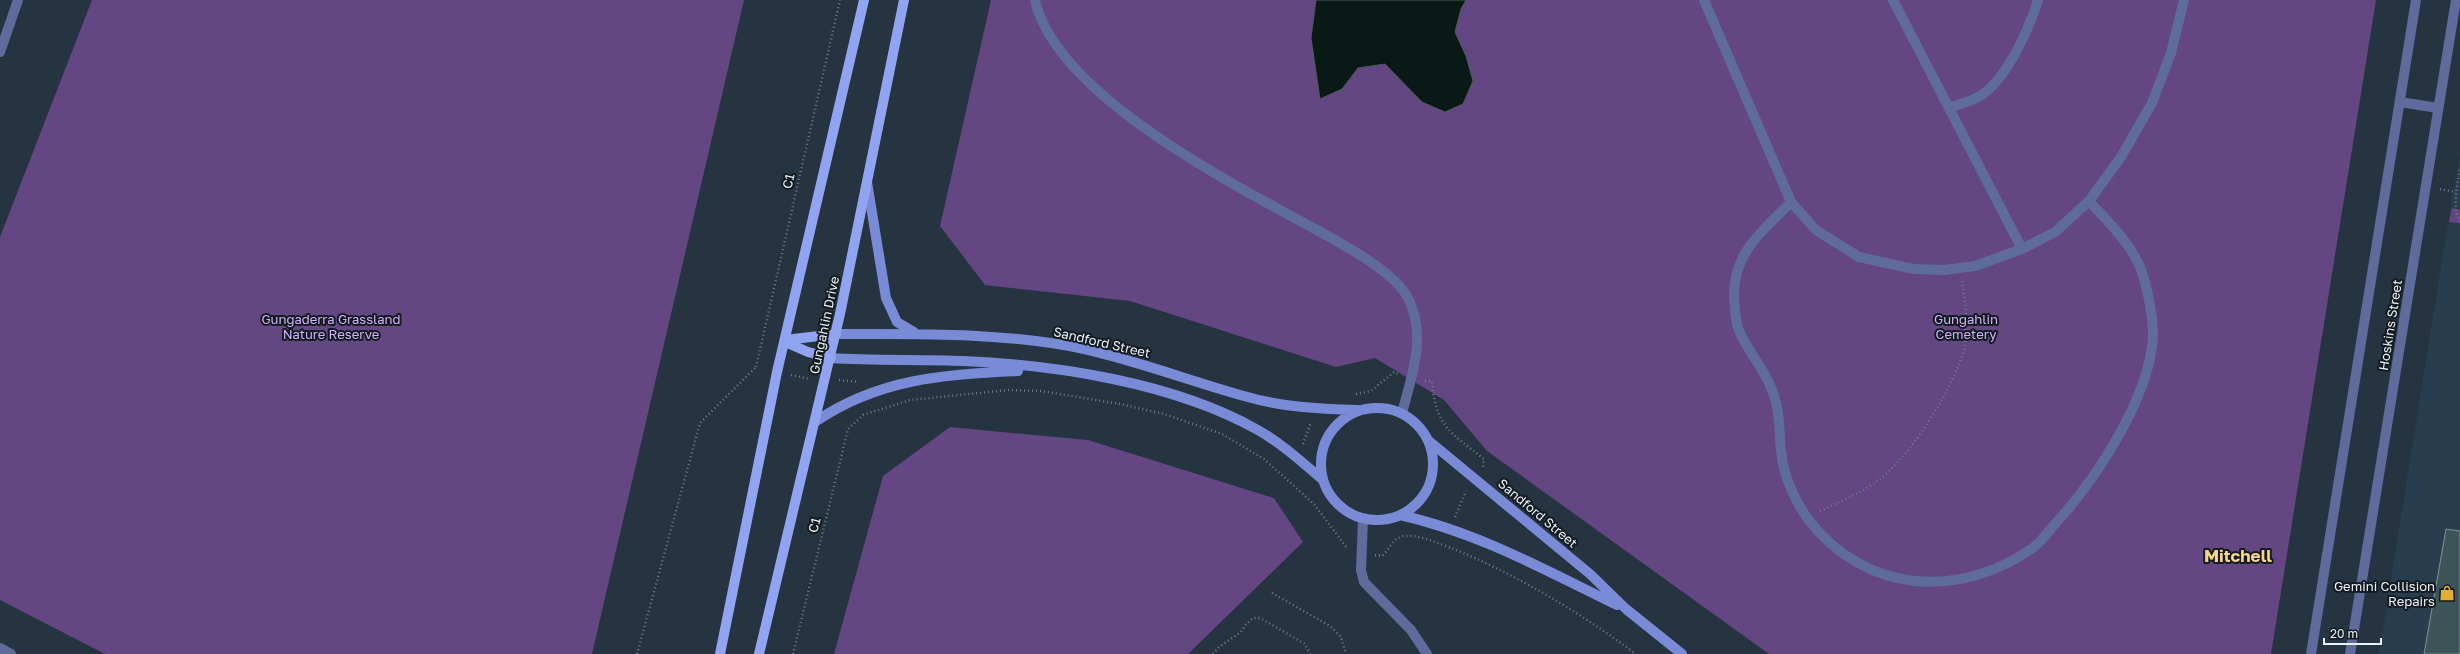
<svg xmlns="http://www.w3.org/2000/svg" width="2460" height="654" font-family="'Golos Text',sans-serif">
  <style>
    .built { fill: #283e4e }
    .green { fill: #634682 }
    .water { fill: #0a1916; stroke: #4d5a5b }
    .building { fill: #3d5458; stroke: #7b9498 }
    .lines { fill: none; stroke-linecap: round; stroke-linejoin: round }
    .path { stroke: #6f7c86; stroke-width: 2.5; stroke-dasharray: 1 3; stroke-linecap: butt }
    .service { stroke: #5f6b9b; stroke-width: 10 }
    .minor { stroke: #5f6b9b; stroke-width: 10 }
    .tertiary { stroke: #5f6b9b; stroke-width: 10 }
    .secondary { stroke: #798ad6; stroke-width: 10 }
    .primary { stroke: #91a4f2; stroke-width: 10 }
    .labels { text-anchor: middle; stroke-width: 4; stroke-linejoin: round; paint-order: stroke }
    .street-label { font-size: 13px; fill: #eaf3fb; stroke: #141b20 }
    .park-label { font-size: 13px; fill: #d3b0fd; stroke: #141b20 }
    .poi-label { font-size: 13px; fill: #eaf3fb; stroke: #141b20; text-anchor: end }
    .district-label { font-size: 17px; font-weight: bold; fill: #f9d58c; stroke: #141b20 }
  </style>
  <rect width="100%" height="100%" fill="#253440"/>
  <path class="built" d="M2460,154V654H2379L2449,217Z"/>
  <path class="green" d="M92,0H744L592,654H105L0,600V237Z
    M991,0H2376L2271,654H1769L1487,451L1444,400L1375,358L1336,367L1130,301L985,285L940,226Z
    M2452,208L2460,210V223L2449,222Z
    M950,427L1088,440L1274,498L1303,542L1188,654H834L883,476Z"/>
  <path class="water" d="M1466,0L1461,9L1455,32L1466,56L1473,81L1463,104L1445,112L1422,102L1385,64L1358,68L1342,89L1320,99L1311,38L1316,0Z"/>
  <path class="building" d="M2446,529L2460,531V654H2424Z"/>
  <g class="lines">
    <path class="path" d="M2460,170C2457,188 2452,205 2460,222
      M2440,189L2456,192
      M756,367L840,0
      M791,375L810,379
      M839,380L859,382
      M1425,381H1432C1435,426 1451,433 1484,459L1483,467
      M1356,394L1371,391L1394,372L1398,374
      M1303,444L1311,422
      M1820,511C1843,500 1867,491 1886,474C1914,450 1958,381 1965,345C1968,323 1965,302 1962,281
      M1455,517L1466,491
      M1375,555L1382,556C1390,549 1392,538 1404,536C1419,534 1439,544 1454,549C1519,576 1579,612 1636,654
      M1272,593L1330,626L1341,637L1346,654
      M637,654L700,423L756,367
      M793,654L848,429L863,415L910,400L1009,390L1041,391L1120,404L1164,414L1222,434L1264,459L1314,504L1347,548
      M1213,654L1219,647L1241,632L1246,624L1253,618H1260L1305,644L1310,654"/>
    <path class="service" d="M1035,0C1056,95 1233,184 1313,228C1339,242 1394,271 1408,298C1427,335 1412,375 1402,413
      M1704,0L1791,202L1816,230L1859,257L1914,269L1944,270L1975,266L2022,249L2055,232L2089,201L2121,157L2152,103L2171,53L2184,0
      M1893,0L2022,249
      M0,52L18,0
      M1949,108C1959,104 1974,101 1983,94C2008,76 2029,29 2038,0
      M1791,202C1762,232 1733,252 1734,298C1735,307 1735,319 1738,328C1746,350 1764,367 1772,390C1782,414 1778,440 1783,464C1787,483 1797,504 1808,519C1865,594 1960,600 2034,547C2042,541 2048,532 2054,525C2095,481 2151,396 2153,335C2153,315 2148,293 2143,275C2134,246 2109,223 2089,201
      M1363,519L1361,570L1364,582L1411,630L1427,654"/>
    <path class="minor" d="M2400,102L2438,108
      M0,648L11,654"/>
    <path class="tertiary" d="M2311,654L2416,0
      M2350,654L2456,0"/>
    <path class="secondary" d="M867,182L886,298L897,322L914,332
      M836,334C918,334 1003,332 1084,349C1138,361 1190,381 1244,396C1281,407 1319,409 1358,410
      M831,358C875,361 919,359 964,361C1057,365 1174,383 1256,429C1280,442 1302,462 1323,480
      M1321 464a56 56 0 1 1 112 0a56 56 0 1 1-112 0Z
      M815,422C877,379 945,374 1018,371
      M1429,441L1590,574L1626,609L1682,654
      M1400,515C1477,532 1547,571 1617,605"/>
    <path class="primary" d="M785,340L836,334
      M785,342L808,352L831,358
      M720,654L777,372L864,0
      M759,654L840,314L904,0"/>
  </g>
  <defs>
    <g id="shop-bare" transform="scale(1.2)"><path d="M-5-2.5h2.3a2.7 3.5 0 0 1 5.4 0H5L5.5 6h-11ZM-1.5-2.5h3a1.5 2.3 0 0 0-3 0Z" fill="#e2af34" stroke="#141b20" stroke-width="2.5" paint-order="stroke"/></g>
  </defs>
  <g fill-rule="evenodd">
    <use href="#shop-bare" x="2447" y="593"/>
  </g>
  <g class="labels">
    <g class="street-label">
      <text transform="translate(788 181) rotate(-77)" y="5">C1</text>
      <text transform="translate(824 325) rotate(-78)" y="5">Gungahlin Drive</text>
      <text transform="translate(2390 325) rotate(-81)" y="5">Hoskins Street</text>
      <text transform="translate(1102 342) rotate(13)" y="5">Sandford Street</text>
      <text transform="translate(1538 513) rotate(40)" y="5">Sandford Street</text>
      <text transform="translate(814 525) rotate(-76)" y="5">C1</text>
    </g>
    <g class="park-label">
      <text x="331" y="324">Gungaderra Grassland<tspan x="331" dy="15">Nature Reserve</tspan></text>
      <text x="1966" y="324">Gungahlin<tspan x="1966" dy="15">Cemetery</tspan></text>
    </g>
    <g class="poi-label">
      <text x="2435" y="591">Gemini Collision<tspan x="2435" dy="15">Repairs</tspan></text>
    </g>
    <g class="district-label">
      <text x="2238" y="562">Mitchell</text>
    </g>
  </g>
  <path d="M2324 638v6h57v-6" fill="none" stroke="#eaf3fb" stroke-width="2"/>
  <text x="2330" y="638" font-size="12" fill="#eaf3fb" stroke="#141b20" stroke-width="3" paint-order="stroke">20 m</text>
</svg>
